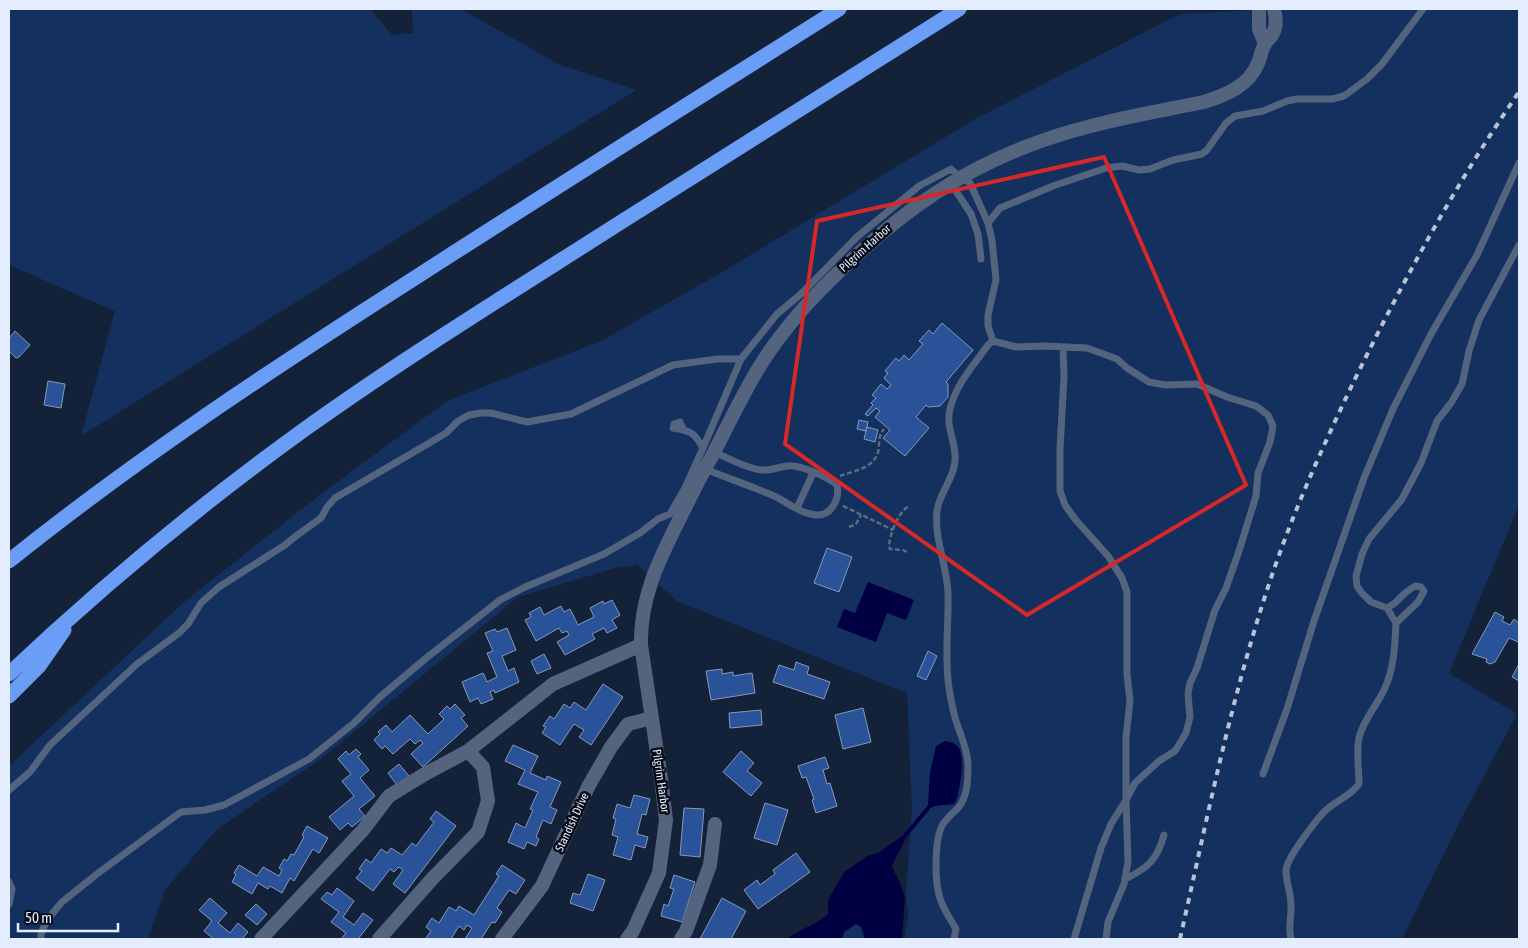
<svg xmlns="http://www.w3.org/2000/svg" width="1528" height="948" font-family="'Asap Condensed',sans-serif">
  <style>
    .green { fill: #14305f }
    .water { fill: #000042 }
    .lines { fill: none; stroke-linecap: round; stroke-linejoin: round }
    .stream { stroke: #000042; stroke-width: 4 }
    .building { fill: #295299; stroke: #8899b7 }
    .path { stroke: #5e6b7f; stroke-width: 2.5; stroke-dasharray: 5 2.5; stroke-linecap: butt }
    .service { stroke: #54647f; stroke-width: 7 }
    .minor { stroke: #54647f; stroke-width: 14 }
    .motorway { stroke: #6a9df5; stroke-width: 15 }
    .rail { stroke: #b8c3d4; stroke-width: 4; stroke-dasharray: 6 6; stroke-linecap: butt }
    .marked { fill: none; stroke: #d62828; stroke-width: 4; stroke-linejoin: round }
    .labels { text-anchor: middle; stroke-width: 5; stroke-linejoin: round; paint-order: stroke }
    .street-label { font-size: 12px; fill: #e3edfd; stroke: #060b15 }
  </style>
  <rect width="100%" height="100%" fill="#142239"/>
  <path class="green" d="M9,9H370L392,35L413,33L412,9H461L560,65L636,90L81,436L115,311L9,265Z
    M1277,9H1519V505L1449,673L1517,714L1460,821L1402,939H905L908,914L906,893L912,807L907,693L677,601L637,565L615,568L518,597L321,759L217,829L165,890L148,939H9V766L183,603L312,501L447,401L601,341L719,274L977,118L1180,14Z
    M856,924L861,927L865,939H842L844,932Z"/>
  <path class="water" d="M868,582L914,600L906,620L887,613L876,642L837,627L844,609L855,613Z
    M945,741C950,742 956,743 959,748C965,760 960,792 955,803C946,807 941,803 931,808L929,807L928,805L930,772L936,746Z
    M902,836L906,838C902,848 895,857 892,867L900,883L905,897L902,939H865L861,927L856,924L844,932L842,939H787C799,929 816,925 828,914V900L844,872L869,855L878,853Z"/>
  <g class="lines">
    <path class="stream" d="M904,837L929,807"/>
  </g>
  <path class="building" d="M942,323L973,350L946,382L948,384V397L940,406L928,407L926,405L916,417L929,428L905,456L883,438L890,430L875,417L880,411L876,408L868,416L865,414L873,405L871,403L876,398L872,395L881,384L887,389L891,385L884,378L888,373L885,371L896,358L899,361L904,355L909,360L923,344L919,341L929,330L933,334Z
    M15,331L30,345L19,357L16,358L9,351V338Z
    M48,381L65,384L61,408L44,405Z
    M859,420L868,422L866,431L857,429Z
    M867,427L878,430L875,442L864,439Z
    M827,548L852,557L839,592L814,583Z
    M612,600L620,615L612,620L617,628L607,633L604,628L592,634L595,639L565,655L557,642L569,635L567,631L562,633L559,628L536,641L525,620L531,617L529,613L540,607L544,615L561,606L564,612L570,609L578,625L594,617L590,608L603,601L604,604Z
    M1495,612L1504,617L1502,621L1510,625L1514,619L1519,623V640L1518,642L1509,638L1495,662L1490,664L1486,662L1487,659L1472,654Z
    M507,628L516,650L502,656L508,671L514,668L519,682L495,693L494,690L490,692L493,699L481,704L478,698L470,702L462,682L483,673L487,682L497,677L487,653L493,651L485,633L495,629L497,632Z
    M928,651L937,656L926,680L917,676Z
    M544,654L551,668L537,674L531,661Z
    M796,662L809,667L807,674L830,682L824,699L773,682L779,665L794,670Z
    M1519,664V681L1512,677Z
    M722,669V674L733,672V676L752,673L755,693L711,700L706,671Z
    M603,684L623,697L591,745L579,737L584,730L574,724L560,745L542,733L546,727L543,726L550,716L554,719L564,704L570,708L574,702L586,710Z
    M455,704L465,715L461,718L468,726L423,767L411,754L423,743L420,740L415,744L410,739L393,754L385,746L382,749L374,740L380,734L378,732L386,725L392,732L410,715L428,734L444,719L439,714L447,706L450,709Z
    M863,708L871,742L843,749L835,715Z
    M761,710L762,725L730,728L729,713Z
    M513,745L538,756L530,773L546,780L547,776L561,782L550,807L557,810L551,824L543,820L536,837L539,839L536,846L527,842L524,849L508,842L516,823L525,828L533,810L530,809L538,792L518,784L525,770L505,761Z
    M356,749L361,754L358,757L369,770L360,778L375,796L359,809L365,816L352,827L348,823L340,830L329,817L354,796L342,781L351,774L338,759L346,751L349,755Z
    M741,751L754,763L747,771L762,783L751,796L723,772Z
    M825,757L829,768L823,770L827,784L830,783L837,806L816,813L812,800L814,799L806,777L802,778L798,766Z
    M399,764L409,776L397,785L388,773Z
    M634,795L650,799L646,815L642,814L637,834L648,837L645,848L635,845L631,860L613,855L618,837L612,835L616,819L613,818L617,804L630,808Z
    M765,803L788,810L777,845L754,838Z
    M684,808L704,809L700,857L680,855Z
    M436,811L456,826L405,893L393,884L403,870L399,867L394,872L390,869L373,891L356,878L362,871L359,869L366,859L371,863L381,849L387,853L391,848L402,855L412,843L416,846L434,822L430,819Z
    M307,826L328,838L319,853L313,849L294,881L290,878L282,893L270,886L268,889L258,883L252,894L232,882L236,875L234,873L239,865L257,876L263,867L279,876L282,870L279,868L284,859L287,861L291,854L294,855L304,837L302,835Z
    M796,853L810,872L758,909L744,890L757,880L760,885L775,874L773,870Z
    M502,865L525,880L516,894L509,890L497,908L502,912L495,923L492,922L481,939H465L472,928L467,925L464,930L459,926L451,939H429L426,938L431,931L426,927L432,918L439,923L449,907L456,911L459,906L474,915L499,876L496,874Z
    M588,874L605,880L593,911L570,903L573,893L580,895Z
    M674,875L695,882L682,922L661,916L664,904L668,906L674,889L670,888Z
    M337,888L354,901L343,917L354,925L363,913L373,920L358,939H341L346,933L331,922L339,912L321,899L327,892L332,895Z
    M210,898L227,913L218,923L230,933L238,923L248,932L242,939H214L204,931L212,921L199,910Z
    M722,898L746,911L731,939H700Z
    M256,904L267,914L257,925L245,915Z"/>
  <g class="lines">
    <path class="path" d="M840,476C856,470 877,468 879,447C879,440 879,435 884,429
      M843,506L893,530
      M849,527L856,524L861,515
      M907,552L903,550L890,549L889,546C890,534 898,512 909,506"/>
    <path class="service" d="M950,182L971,214L978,234L981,259
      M988,223L1000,208L1053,186L1106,168L1122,166L1139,170L1150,169L1173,160L1202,154L1207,150L1226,123L1235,116L1263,111L1287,101L1297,99H1332L1344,96L1367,79L1382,64L1423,9
      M993,341L1016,347L1045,346L1087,348L1117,359L1127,368L1149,382L1166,385L1197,384L1227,397L1256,406L1268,415L1273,426L1270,442L1258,473L1256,496L1239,551L1226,588L1215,610L1197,668L1190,683L1188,694L1190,717L1186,733L1175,751L1159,761L1135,783L1126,800L1128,862L1124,884L1108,922L1106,939
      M1063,348L1064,376L1060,449V491L1065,505L1075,519L1108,556L1122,578L1127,592V674L1130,701L1126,737V800L1111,824L1101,848L1074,939
      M683,429L680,422L674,424L673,428C691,431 694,432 703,448
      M705,469C727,478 751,486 774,496C787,502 801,514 816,515C832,516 840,498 837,485C828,477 799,464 787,466C778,467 771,471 761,470C745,468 728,458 714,452
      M797,508L813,473
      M1387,608L1396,623
      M1263,774L1287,709L1314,621L1364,478L1393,409L1431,334L1477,255L1519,163
      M9,790L30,772L50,745L137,664L179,633L188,624L201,603L219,587L285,545L296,536L321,518L327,507L335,498L431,442L446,433L458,421L469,415L481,413H491L527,422L571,414L673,365L717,359H741
      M1125,879C1148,868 1157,860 1164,835
      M9,882L12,889L9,904
      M41,939V934L47,920L62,902L97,874L174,817L181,812L205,810L224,805L309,759L354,723L380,697L425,659L500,600L525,587L604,554L640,533L658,519L670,514L685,488L703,448L741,359L777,314L801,294L858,236L919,186L951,169L960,177L970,183L988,223L992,240L996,280L988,315V326L993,341
      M954,939L956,929C950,918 942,908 939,895C935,879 934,839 943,824C947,818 953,813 958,808C968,796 968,779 968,764C967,749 962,738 957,724C953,713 951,700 949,688C944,656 949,624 948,593C947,565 934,539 937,511C939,493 954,479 955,461C957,444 945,427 950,409C956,384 973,366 988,345L993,341
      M1291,939C1288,928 1291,920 1291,909C1292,896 1286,883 1286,870C1287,858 1314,823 1323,813C1334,801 1350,797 1359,784C1359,769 1356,752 1359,738C1363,720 1376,707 1384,690C1394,670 1395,645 1396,623L1418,602L1424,591L1421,587L1415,586L1405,593L1395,603L1387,608L1371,602L1361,592L1357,586L1356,576L1362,554L1369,539L1402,499L1421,463L1437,421L1451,403L1462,384L1469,351L1479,320L1519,245"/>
    <path class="minor" d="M1259,9V29L1265,44
      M261,939L363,830L389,796L425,774L468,751L553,684L641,645
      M379,939L432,879L478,832L488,801L483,767L468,751
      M502,939L542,886L588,787L611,747L628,724L652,718
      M627,939L633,931L659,873L666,820L661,779L641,645C640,597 659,560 680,518C690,498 700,477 711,458C728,426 743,392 763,361C785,327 813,296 843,268C904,210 963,168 1044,140C1095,122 1150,113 1204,102C1226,95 1249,86 1258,63C1261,57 1261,50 1265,44C1266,41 1270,39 1272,35C1277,28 1276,17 1274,9
      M681,939L686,931L710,865L715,824"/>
    <path class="motorway" d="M9,561C136,459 271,370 407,283C551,190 695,100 839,9
      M9,674C102,586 201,504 305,429C407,356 513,291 618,224C732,152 845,81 959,9
      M9,696L39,666L64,630"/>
    <path class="rail" d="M1180,939C1207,819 1231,698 1270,581C1293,512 1323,446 1354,381C1403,281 1456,183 1519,92"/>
  </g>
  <path class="marked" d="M1104,157L1246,485L1027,615L785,444L817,221Z"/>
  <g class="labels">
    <g class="street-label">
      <text transform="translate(865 248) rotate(-42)" y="4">Pilgrim Harbor</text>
      <text transform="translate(661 781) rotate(82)" y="4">Pilgrim Harbor</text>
      <text transform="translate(572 822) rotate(-65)" y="4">Standish Drive</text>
    </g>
  </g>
  <rect width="1528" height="948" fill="none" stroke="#e3edfd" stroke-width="20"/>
  <path d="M18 923v8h100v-8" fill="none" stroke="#e3edfd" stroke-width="2.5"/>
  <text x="25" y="923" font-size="15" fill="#e3edfd" stroke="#060b15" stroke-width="4" paint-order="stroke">50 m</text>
</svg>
